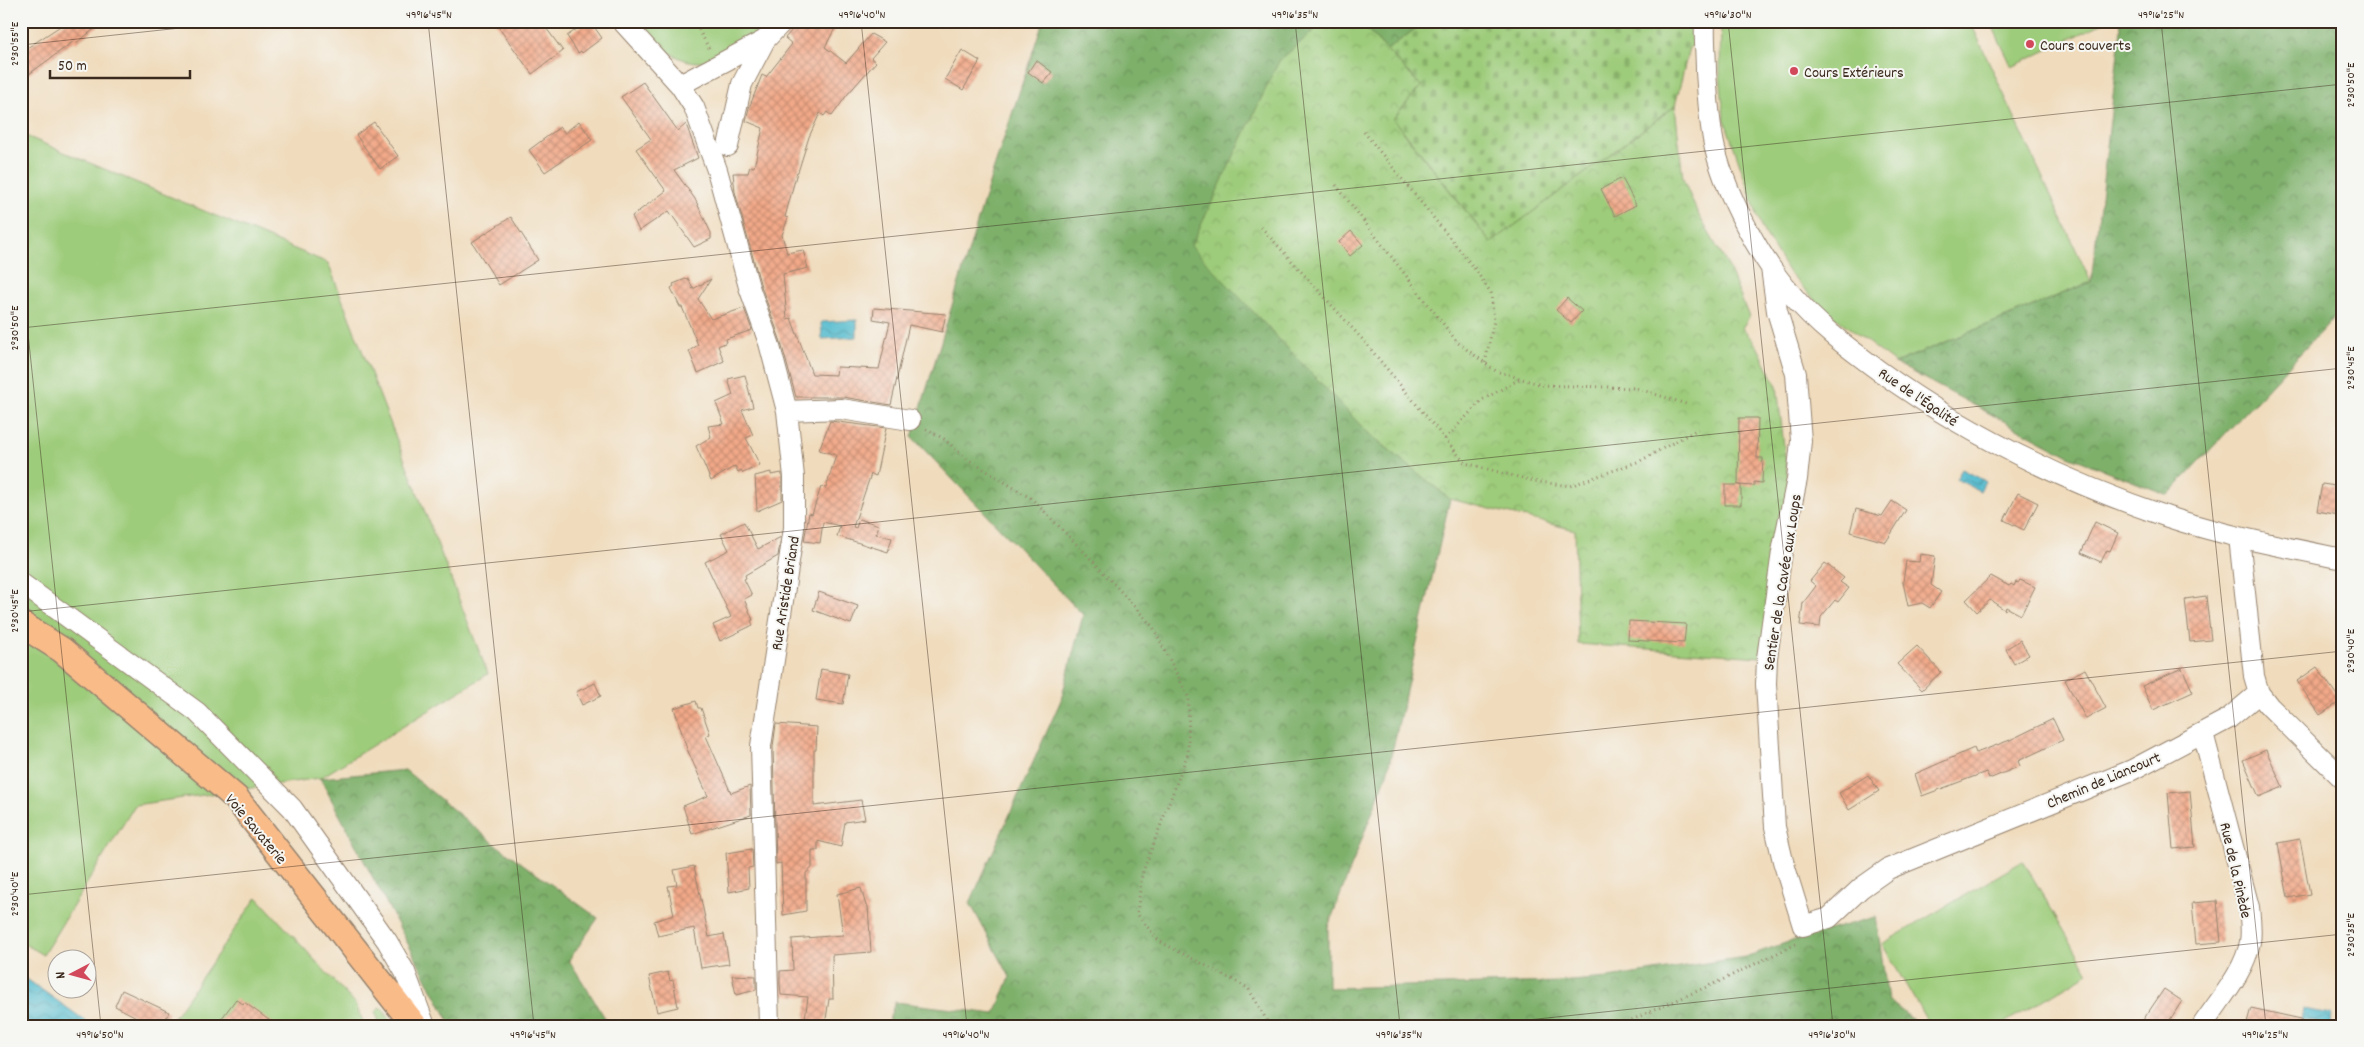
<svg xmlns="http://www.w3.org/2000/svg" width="2364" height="1047" font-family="Dekko,sans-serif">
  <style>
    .grass { fill: #9dcc7a; stroke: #6c7b4c }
    .forest { fill: url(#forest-crowns); stroke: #5c6d44 }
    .cemetery { fill: url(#cemetery-stones); stroke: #6c7b4c }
    .park { fill: url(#park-crowns); stroke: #6c7b4c }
    .water { fill: url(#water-waves); stroke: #467276 }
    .building { fill: url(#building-cross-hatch) }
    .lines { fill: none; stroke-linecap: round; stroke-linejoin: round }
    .minor-casing { stroke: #96836e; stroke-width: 22 }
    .major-casing { stroke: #96836e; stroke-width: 28 }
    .path { stroke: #96836e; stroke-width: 3; stroke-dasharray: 1 4; stroke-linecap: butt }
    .minor { stroke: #fff; stroke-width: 20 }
    .major { stroke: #f9bc89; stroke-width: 25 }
    .ticks { fill: none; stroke: #3b2a1e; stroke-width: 1; stroke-opacity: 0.45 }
    .poi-dot { fill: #d1495b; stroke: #f6f6f2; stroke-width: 2 }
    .labels { text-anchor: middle; stroke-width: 4; stroke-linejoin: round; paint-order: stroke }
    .poi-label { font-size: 16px; fill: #3b2a1e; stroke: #f6f6f2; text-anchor: start }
    .street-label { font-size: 16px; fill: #3b2a1e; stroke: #f6f6f2 }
    .neatline { fill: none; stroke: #3b2a1e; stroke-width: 2 }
    .ticks-label { font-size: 12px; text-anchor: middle; fill: #3b2a1e }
  </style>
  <defs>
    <pattern id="forest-crowns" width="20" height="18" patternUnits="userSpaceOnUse" patternTransform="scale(1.25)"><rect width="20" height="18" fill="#7eb06a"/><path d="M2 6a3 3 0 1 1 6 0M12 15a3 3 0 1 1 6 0" fill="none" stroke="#688f57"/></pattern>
    <pattern id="cemetery-stones" width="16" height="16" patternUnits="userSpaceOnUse" patternTransform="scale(1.25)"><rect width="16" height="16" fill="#9dcc7a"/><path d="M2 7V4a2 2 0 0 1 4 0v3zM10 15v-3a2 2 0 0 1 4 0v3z" fill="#88af69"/></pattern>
    <pattern id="park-crowns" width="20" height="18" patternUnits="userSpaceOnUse" patternTransform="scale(1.25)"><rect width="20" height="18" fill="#9dcc7a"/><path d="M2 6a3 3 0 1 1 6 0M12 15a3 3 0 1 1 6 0" fill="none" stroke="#88af69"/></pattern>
    <pattern id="water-waves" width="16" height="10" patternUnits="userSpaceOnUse" patternTransform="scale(1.25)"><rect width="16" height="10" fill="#50bacd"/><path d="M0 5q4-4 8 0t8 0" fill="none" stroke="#4497a6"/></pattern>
    <pattern id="building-cross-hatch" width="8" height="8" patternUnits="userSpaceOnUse" patternTransform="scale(1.25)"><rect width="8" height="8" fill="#f2a989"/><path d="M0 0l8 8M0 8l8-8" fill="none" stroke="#c58a6f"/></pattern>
  </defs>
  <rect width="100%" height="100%" fill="#f6f6f2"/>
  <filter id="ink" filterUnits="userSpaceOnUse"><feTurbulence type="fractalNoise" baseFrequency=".02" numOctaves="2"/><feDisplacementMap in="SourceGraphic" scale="10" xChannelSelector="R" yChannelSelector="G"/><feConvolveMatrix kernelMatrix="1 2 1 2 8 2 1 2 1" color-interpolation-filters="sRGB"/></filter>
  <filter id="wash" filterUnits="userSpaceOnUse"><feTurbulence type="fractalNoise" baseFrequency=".0096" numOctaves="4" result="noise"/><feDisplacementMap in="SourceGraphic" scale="20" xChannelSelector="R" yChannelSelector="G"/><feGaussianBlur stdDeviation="1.12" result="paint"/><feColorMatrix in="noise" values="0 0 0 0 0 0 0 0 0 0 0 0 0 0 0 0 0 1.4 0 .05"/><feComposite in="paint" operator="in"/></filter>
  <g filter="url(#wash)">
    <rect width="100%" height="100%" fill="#f0dcbd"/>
    <path class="grass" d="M635,21H772C761,33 748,39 734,47C728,51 721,56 714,59C681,72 655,41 635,21Z
      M1721,21H1970L2091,282L1895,363L1823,308L1789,273L1762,229L1724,118L1720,72Z
      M1990,21H2107L2012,67Z
      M21,134L328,263L488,674L320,778L135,805L43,955L21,942Z
      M2023,861L2089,973L1999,1026H1930L1882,944Z
      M257,897L356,1005L365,1026H168Z
      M381,1007L395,1026H381L375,1012Z"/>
    <path class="forest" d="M1043,21H1325L1279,61L1366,431L1450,499L1387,774L1328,927V988L1559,982L1608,978L1745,957L1806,936L1876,917L1888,1000L1921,1026H887L895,1002L995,1014L1010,977L970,903L1061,700L1083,615L912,437L992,174Z
      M1359,21H1426L1387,50Z
      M2120,21H2343V308L2168,495L2071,457L1895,363L2091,282L2121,28Z
      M405,770L495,844L598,918L569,960L610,1026H457L449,1021L320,778Z"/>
    <path class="cemetery" d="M1426,21H1696L1699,40L1689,48L1675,106L1491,243L1393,118L1421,86L1387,50Z"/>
    <path class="park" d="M1325,21H1359L1421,86L1393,119L1491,243L1675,106L1683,179L1698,214L1728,266L1749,317L1742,328L1757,346L1777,386L1789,489L1760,657L1578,644L1575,530L1450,499L1366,431L1191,246L1279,61Z"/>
    <path class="water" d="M857,320V337L822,339L821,322Z
      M1962,469L1985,481L1980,491L1956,479Z
      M21,975L90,1024L93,1026H21Z
      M2303,1009L2332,1014L2331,1024L2328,1025L2301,1020Z"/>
    <g id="blocks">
      <path class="building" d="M68,21H105L76,43L74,41L21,80V52Z
        M494,21H541L563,51L532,74Z
        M588,21H590L602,38L582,53L581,51L578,53L567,36Z
        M800,21H839L825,47L846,63L871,34L885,42L871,58L876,62L847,95L832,116L827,112L824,116L820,113L809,137L798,172H797L785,217L788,218L782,235L787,253L803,250L808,268L783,274L787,319L791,318L812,374L836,375L837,367L879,369L890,322L873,319L874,308L946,314L942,332L909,325L891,405L843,397H796L780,339L760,283L735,192L733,173H748L750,166L754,167L763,128L746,121L749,108L762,75L766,77L792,44L785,38Z
        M962,50L980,61L963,90L945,79Z
        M1036,60L1052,72L1043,83L1028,72Z
        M643,82L678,131L686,124L698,158L674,170L695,199L711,233V239L694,247L669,211L639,231L632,216L666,191L636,149L651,139L621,97Z
        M579,121L592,140L545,172L529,150L560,127L565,133Z
        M374,122L398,156L380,169L356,135Z
        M1622,178L1636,205L1615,216L1601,189Z
        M511,217L538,260L499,285L472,242Z
        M1351,231L1363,245L1350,256L1339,242Z
        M688,278L693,289L711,279L698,299L711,319L744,308L752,330L726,339L727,342L718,346L724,361L698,373L689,351L698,345L682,307H680L671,288L674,286L673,284Z
        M1567,298L1582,311L1571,323L1556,310Z
        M745,375L753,407L742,410L753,435L746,438L760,465L743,473L741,470L738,472L735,466L711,481L696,446L711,437L708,426L724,424L716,403L733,395L728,379Z
        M1739,418H1758L1757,458H1763L1762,483L1754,482V486L1738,485Z
        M830,421L886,428L876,476L871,474L853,527L856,528L859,519L879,525L876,534L892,538L888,552L837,536L840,526L823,522L820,543L804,541L809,513L812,514L821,487L826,488L836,455L819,450Z
        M771,472V475L782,473V500L757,511L755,476Z
        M2322,484L2343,487V513L2339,512V515L2317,511Z
        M1725,485H1741V505H1725Z
        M2018,493L2038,503L2024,530L2004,520Z
        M1892,501L1906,510L1886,542L1850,532L1856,509L1882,516Z
        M744,522L758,549L781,537L778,556L745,575L746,578L744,579L752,595L744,599L753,620L751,621L753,625L720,641L713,625L731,617L705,562L729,550L721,534Z
        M2095,522L2118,533L2110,551L2107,550L2101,562L2081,553Z
        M1920,554L1935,556L1931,585L1941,592L1930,608L1922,603L1908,606L1903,582L1906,561L1919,562Z
        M1825,563L1844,578L1840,582L1849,588L1838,602L1835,600L1821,617L1820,627L1800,625L1803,603L1816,586L1810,581Z
        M1991,576L2009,586L2011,584L2014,586L2016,582L2018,583L2020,580L2035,587L2021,615L2006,607L2005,610L1990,600L1977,612L1966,600Z
        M819,592L858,606L851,624L813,610Z
        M2206,596L2211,640L2190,642L2185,599Z
        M1629,621L1686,624L1684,643L1628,640Z
        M2020,640L2029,655L2014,664L2006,649Z
        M1917,646L1941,672L1922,690L1897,664Z
        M2317,667L2341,701L2320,715L2297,681Z
        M2182,668L2193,692L2153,710L2142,686Z
        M821,669L848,674L843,704L816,700Z
        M2085,669L2106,708L2086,719L2065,680Z
        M595,683L601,696L582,705L576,692Z
        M696,701L698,708H701L710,734L706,736L731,793L750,786L751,815L692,834L683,806L708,796L687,749L674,708Z
        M2053,719L2063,740L2018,761L2020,766L1989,779L1986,772L1922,796L1915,774L1974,748L1976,753L2010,740Z
        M776,724L817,727L816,750H814V806L861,800L865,819L845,822L841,847L818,841V850H812V868L806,873V911L783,915L781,863L776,864L773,747Z
        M2266,750L2283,787L2259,797L2243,760Z
        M1868,775L1879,791L1849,810L1839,793Z
        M2190,791L2195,847L2173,849L2168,793Z
        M2300,839L2310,894L2288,898L2278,843Z
        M752,849L753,867L748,868L749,888L729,892L726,853Z
        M694,866L709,937L724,934L729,964L701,968L694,928L658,936L654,921L674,915L668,886L677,885L674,870Z
        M861,888L866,906H868L871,952L832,955L833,999H829L825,1026H804L808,997L781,995L780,984V971L793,970L792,939L843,935L837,894Z
        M2217,901L2221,942L2196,944L2192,903Z
        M668,972L670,981L673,980L678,1007L657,1012L649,976Z
        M732,975L756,976V990L736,995Z
        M2164,989L2182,1001L2166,1026H2139Z
        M122,990L169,1012L162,1026H154L115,1006Z
        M236,999L243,1004L244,1002L277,1026H216Z
        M2251,1008L2301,1019V1026H2246Z"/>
    </g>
  </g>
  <g filter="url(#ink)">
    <use href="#blocks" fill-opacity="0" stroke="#96836e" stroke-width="1"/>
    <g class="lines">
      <g class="minor-casing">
        <path id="minor" d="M622,21L680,85L694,107L717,170L749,287L769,343L787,411L794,477V528L761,746L769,1026
          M1705,21C1704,38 1706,55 1706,72C1708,98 1709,124 1715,149C1727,196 1760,259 1792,295C1817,325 1847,347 1878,370C1966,434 2065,482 2168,517C2225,536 2284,547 2343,559
          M680,85L765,40L783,21
          M728,146L742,84L765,40
          M1771,268L1777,311L1796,374L1801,441L1797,479L1782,552L1767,658L1766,684L1775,827L1783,861L1803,926L1829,918L1861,888L1888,869L2132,770L2228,719L2259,693
          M787,411L841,409L910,420
          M2239,537L2254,676L2259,693L2269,706L2343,779
          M21,583L197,712L292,808L387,941L405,972L425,1026
          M2202,1026C2219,1000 2245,972 2250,942C2252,930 2250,918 2249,907L2203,733"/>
      </g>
      <g class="major-casing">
        <path id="major" d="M21,624L62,650L236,798L415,1026"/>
      </g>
      <path class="path" d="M694,21L709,48
        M733,21L738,32L737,33
        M1364,132L1475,269L1491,293L1494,321L1485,363
        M1336,185L1458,343L1496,371L1542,385L1636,388L1686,404
        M1261,227L1363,340L1465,463L1533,481L1570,486L1640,461L1698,429
        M926,429L944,439L967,459L1032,499L1093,561L1153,627L1189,698L1188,753L1142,874L1137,914L1159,941L1248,988L1270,1026
        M1445,439L1482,400L1520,379
        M1618,1026L1720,981L1796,944"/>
      <use href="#minor" class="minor"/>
      <use href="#major" class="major"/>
    </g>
  </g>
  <path class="ticks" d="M428,21L534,1026M861,21L967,1026M1295,21L1400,1026M1728,21L1833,1026M2161,21L2266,1026M21,45L246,21M21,267L101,1026M21,328L2343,84M21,612L2343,368M21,895L2343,651M1471,1026L2343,934"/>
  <g class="poi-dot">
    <circle cx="2030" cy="44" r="5"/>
    <circle cx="1794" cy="71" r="5"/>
  </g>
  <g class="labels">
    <g class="poi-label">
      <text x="2040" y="50">Cours couverts</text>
      <text x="1804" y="77">Cours Extérieurs</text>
    </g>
    <g class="street-label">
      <text transform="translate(1919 396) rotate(34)" y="6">Rue de l'Égalité</text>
      <text transform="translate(1781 582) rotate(-81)" y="6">Sentier de la Cavée aux Loups</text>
      <text transform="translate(784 593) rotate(-81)" y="6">Rue Aristide Briand</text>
      <text transform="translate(2103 779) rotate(-23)" y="6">Chemin de Liancourt</text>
      <text transform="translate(257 828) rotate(50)" y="6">Voie Savaterie</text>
      <text transform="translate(2237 870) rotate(77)" y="6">Rue de la Pinède</text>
    </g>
  </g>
  <rect width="2364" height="1047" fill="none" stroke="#f6f6f2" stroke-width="55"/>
  <g transform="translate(72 974) rotate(264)"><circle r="24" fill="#f6f6f2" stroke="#aba49d"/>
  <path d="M0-4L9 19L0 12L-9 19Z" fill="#d1495b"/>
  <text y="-8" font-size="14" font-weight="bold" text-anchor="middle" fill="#3b2a1e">N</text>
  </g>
  <path d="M50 70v8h140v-8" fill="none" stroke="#3b2a1e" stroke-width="2.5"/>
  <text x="58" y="70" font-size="15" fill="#3b2a1e" stroke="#f6f6f2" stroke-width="4" paint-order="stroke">50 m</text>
  <rect x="28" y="28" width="2308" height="992" class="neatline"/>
  <g class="ticks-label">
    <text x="429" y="18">49°16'45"N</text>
    <text x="862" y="18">49°16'40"N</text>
    <text x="1295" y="18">49°16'35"N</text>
    <text x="1728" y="18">49°16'30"N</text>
    <text x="2161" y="18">49°16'25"N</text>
    <text transform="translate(14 44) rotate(-90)" y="4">2°30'55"E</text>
    <text transform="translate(2350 85) rotate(-90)" y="4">2°30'50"E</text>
    <text transform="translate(14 328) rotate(-90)" y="4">2°30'50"E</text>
    <text transform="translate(2350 368) rotate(-90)" y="4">2°30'45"E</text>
    <text transform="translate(14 611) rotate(-90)" y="4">2°30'45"E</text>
    <text transform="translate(2350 651) rotate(-90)" y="4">2°30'40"E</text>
    <text transform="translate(14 894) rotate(-90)" y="4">2°30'40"E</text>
    <text transform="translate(2350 935) rotate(-90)" y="4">2°30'35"E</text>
    <text x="100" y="1038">49°16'50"N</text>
    <text x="533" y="1038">49°16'45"N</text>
    <text x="966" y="1038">49°16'40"N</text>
    <text x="1399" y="1038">49°16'35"N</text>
    <text x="1832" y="1038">49°16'30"N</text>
    <text x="2265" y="1038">49°16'25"N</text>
  </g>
</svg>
